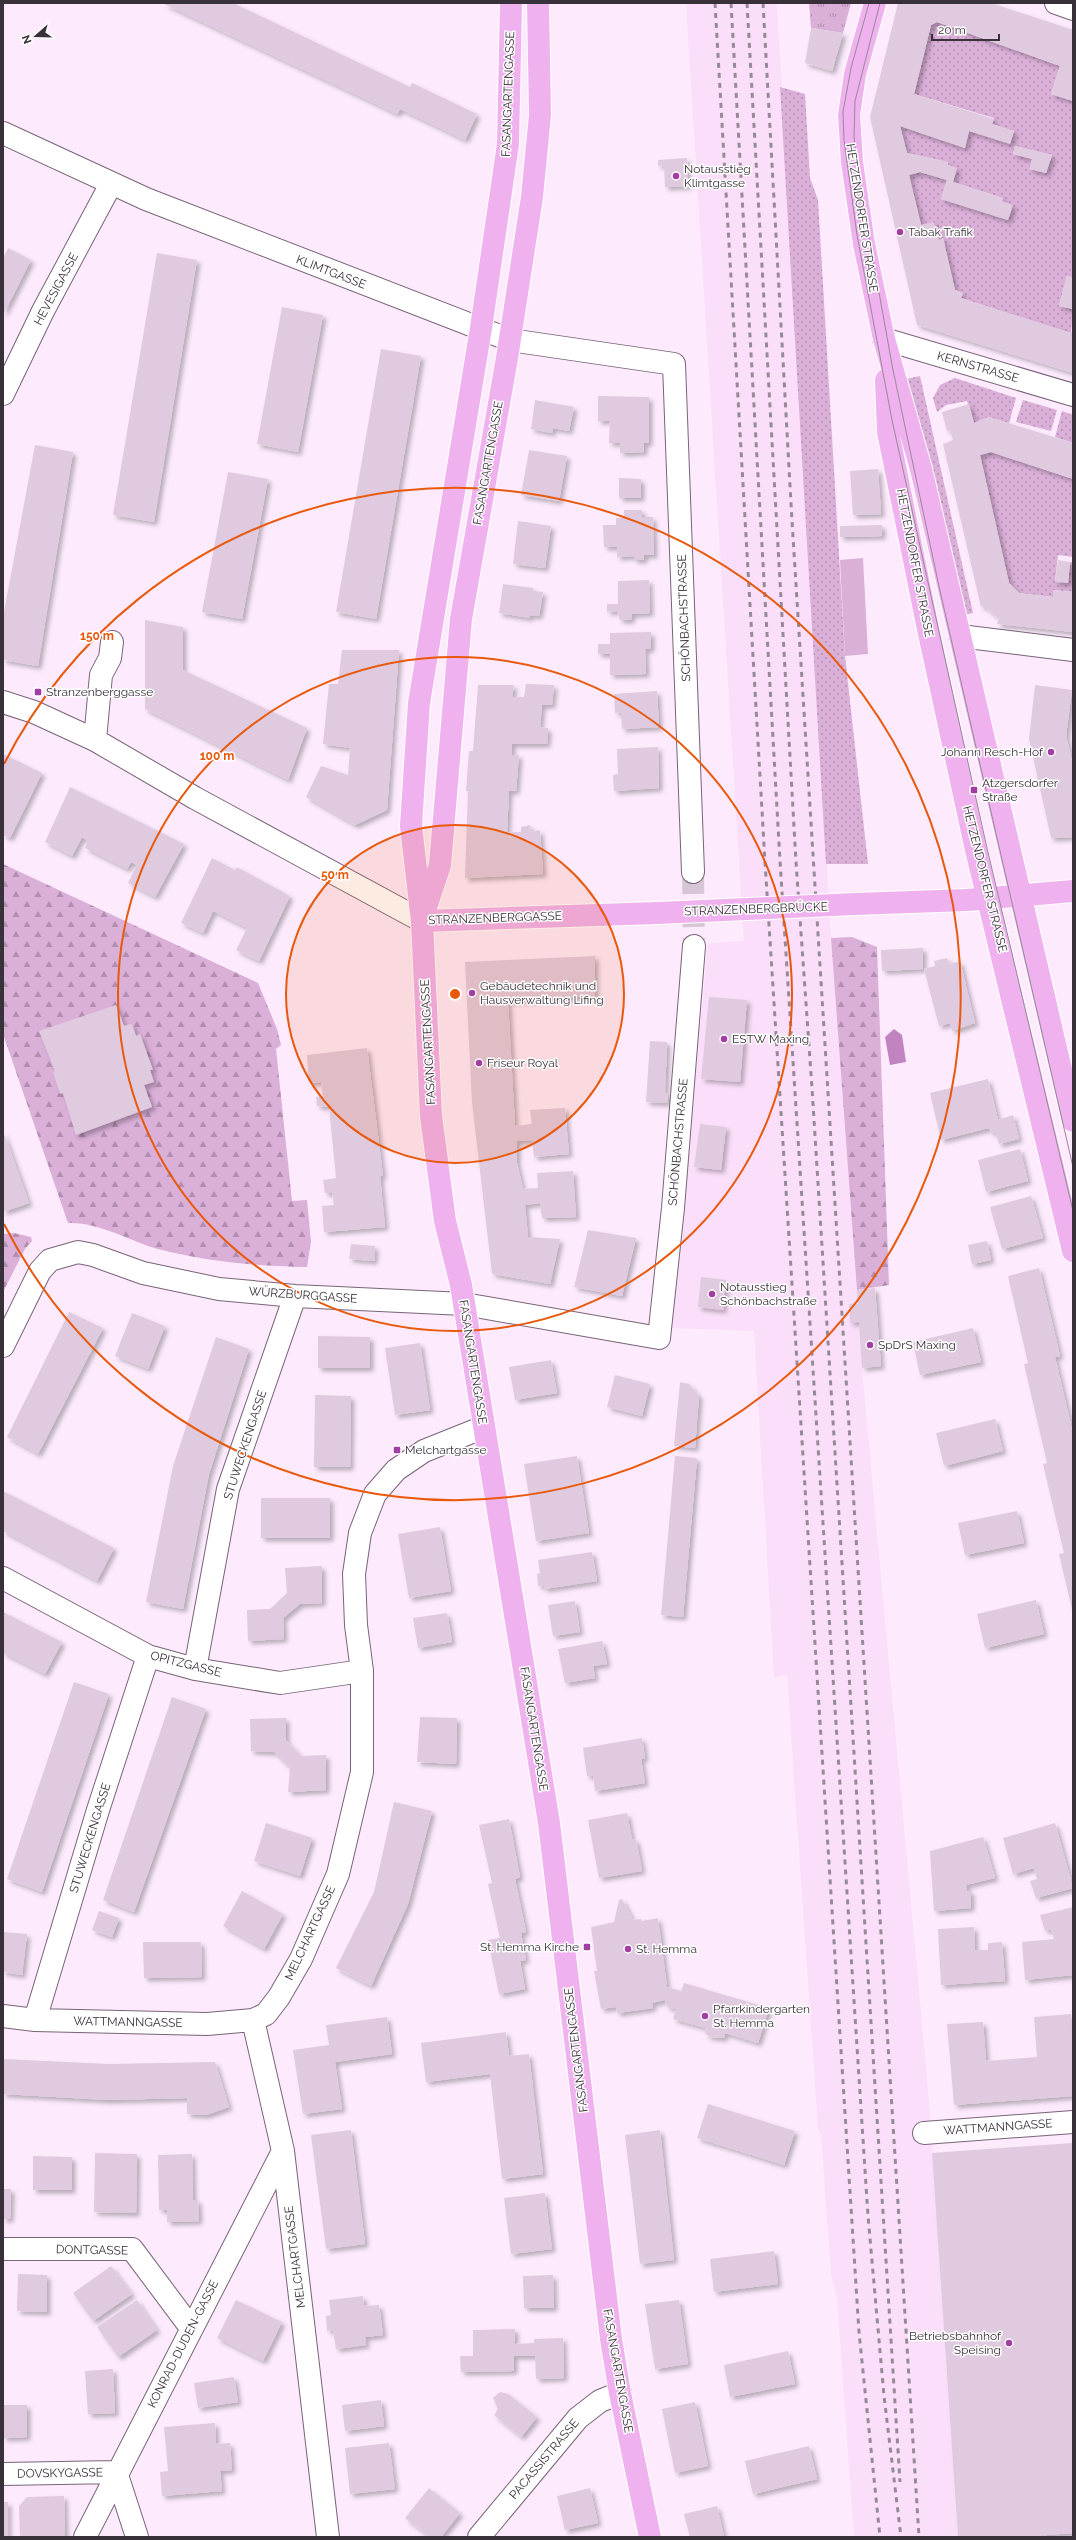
<svg xmlns="http://www.w3.org/2000/svg" width="1076" height="2540" font-family="Raleway,sans-serif">
  <style>
    .built { fill: #fbdffa }
    .grass { fill: url(#grass-dots); fill-rule: evenodd }
    .forest { fill: url(#forest-firs) }
    .park { fill: url(#park-tufts) }
    .garden { fill: #daafd8 }
    .water { fill: #c284c1 }
    .building { fill: #e0cadf; filter: url(#shadow) }
    .lines { fill: none; stroke-linecap: round; stroke-linejoin: round }
    .minor-tunnel { stroke: #d6c6d6; stroke-width: 22; stroke-dasharray: 22 11; stroke-linecap: butt }
    .minor-casing { stroke: #786477; stroke-width: 24 }
    .major-casing { stroke: #fff; stroke-width: 24 }
    .minor { stroke: #fff; stroke-width: 22 }
    .major { stroke: #efb2ef; stroke-width: 22 }
    .tram { stroke: #968a96; stroke-width: 1 }
    .rail { stroke: #968a96; stroke-width: 3; stroke-dasharray: 5 5; stroke-linecap: butt }
    .major-bridge-casing { stroke: #fff; stroke-width: 24; stroke-linecap: butt }
    .major-bridge { stroke: #efb2ef; stroke-width: 22 }
    .ring { fill: none; stroke: #e8590c; stroke-width: 2 }
    .poi-dot { fill: #a13da3; stroke: #fff; stroke-width: 1.5 }
    .labels { text-anchor: middle; stroke-width: 3; stroke-linejoin: round; paint-order: stroke }
    .street-label { font-size: 12px; fill: #393139; stroke: #fff }
    .poi-label { font-size: 12px; fill: #393139; stroke: #fff; text-anchor: start }
    .centre { fill: #e8590c; stroke: #fff; stroke-width: 2 }
    .ring-label { font-size: 12px; text-anchor: middle; font-weight: bold; fill: #e8590c; stroke: #fff; stroke-width: 3; stroke-linejoin: round; paint-order: stroke }
  </style>
  <defs>
    <pattern id="grass-dots" width="8" height="8" patternUnits="userSpaceOnUse"><rect width="8" height="8" fill="#daafd8"/><path d="M2 2h.1M6 6h.1" fill="none" stroke="#b28fb0" stroke-width="1.8" stroke-linecap="round"/></pattern>
    <pattern id="forest-firs" width="22" height="20" patternUnits="userSpaceOnUse"><rect width="22" height="20" fill="#daafd8"/><path d="M5 1l3.5 6h-7zM16 11l3.5 6h-7z" fill="#b28fb0"/></pattern>
    <pattern id="park-tufts" width="24" height="20" patternUnits="userSpaceOnUse"><rect width="24" height="20" fill="#daafd8"/><path d="M3 7l-1-3M5 7V3M7 7l1-3M15 17l-1-3M17 17v-4M19 17l1-3" fill="none" stroke="#b28fb0"/></pattern>
    <filter id="shadow"><feDropShadow dx="3.5" dy="3.5" stdDeviation="2" flood-color="#0004"/></filter>
  </defs>
  <rect width="100%" height="100%" fill="#fdebfd"/>
  <path class="built" d="M686,3H777L831,938L857,1290L875,1288L881,1366L862,1368L931,2122L932,2153L958,2537H854L837,2298L831,2274L821,2134L818,2129L787,1675L774,1677L754,1331L671,1328L708,943L744,941Z"/>
  <path class="grass" d="M937,22L1060,66L1051,94L1073,101V278L1067,276L1059,306L1073,309L1071,333L961,298L963,293L955,290L943,238L939,240L921,225L909,175L920,172L947,180L941,199L1008,220L1002,201L1003,198L953,182L956,168L948,165V162L907,153L900,126L965,148L969,131L1010,143L1014,131L992,124L994,118L914,94L931,25ZM1015,146L1052,155L1046,173L1030,169L1032,159L1013,154Z
    M780,87L805,94L810,178L818,200L845,656L868,864H826Z
    M920,376L973,613L955,617L902,380Z
    M955,378L1016,398L1009,423L989,417L974,423L967,401L946,405L937,412L933,398L940,385Z
    M1023,400L1057,410L1051,431L1016,422Z
    M1062,411L1073,415V443L1055,437Z
    M991,452L1073,479V557L1058,555L1055,581L1068,583L1070,562L1073,563V592L1053,590V597L1019,593L1009,583L980,455Z"/>
  <path class="forest" d="M3,864L258,983L277,1029L281,1045L276,1049L292,1201L307,1200L311,1242L307,1267C257,1266 210,1262 162,1250C130,1242 101,1222 68,1223L3,1034Z
    M852,937L877,947L889,1285L857,1290L831,938Z
    M14,1233L31,1237L32,1241L25,1249L3,1292V1234Z"/>
  <path class="park" d="M809,3H851L843,33L811,28Z"/>
  <path class="garden" d="M863,558L868,654L845,656L840,560Z"/>
  <path class="water" d="M894,1029L902,1035L906,1062L890,1065L885,1037Z"/>
  <path class="building" d="M162,3H233L410,87L412,83L477,114L465,140L400,109L397,114Z
    M898,3H991L1073,30V101L1051,94L1060,66L937,22L931,25L914,94L994,119L992,124L1014,131L1010,144L969,131L965,148L900,126L907,153L948,162V165L957,168L953,182L1003,198L1002,201L1013,205L1008,220L941,199L947,180L920,172L909,175L921,225L934,222L939,240L943,238L955,290L963,293L961,298L1071,333L1073,329V373L917,325L870,117Z
    M811,28L843,33L832,71L805,63Z
    M1015,146L1052,155L1046,173L1029,169L1032,159L1013,154Z
    M687,158L688,186L665,187L664,165L658,166V160Z
    M8,248L31,260L3,315V258Z
    M157,253L197,260L154,522L113,515Z
    M1067,276L1073,278V309L1059,306Z
    M282,307L323,315L298,452L257,444Z
    M381,349L421,356L376,619L336,612Z
    M598,396L649,397V443H644V452L620,453V443H609L610,421H598Z
    M535,400L574,407L569,431L553,428L552,433L531,429Z
    M969,404L974,423L989,417L1073,443V479L991,452L980,455L1009,583L1019,593L1053,597V590L1073,592V632L997,624L999,619L984,606L981,607L943,444L953,440L950,430L947,431L942,412Z
    M35,445L73,452L38,666L3,660V617Z
    M529,450L567,456L559,501L521,495Z
    M878,469L881,514L853,515L850,471Z
    M228,472L268,479L242,619L202,612Z
    M619,478L641,479V498H619Z
    M624,510H642V517H653L654,555H644V560H634V556L617,557V547H604L603,525H616V518H624Z
    M518,521L551,526L545,568L513,564Z
    M882,525V536L840,537V526Z
    M1058,560L1070,562L1068,583L1055,582Z
    M649,580L650,613L632,614L631,620H620L617,611L607,612V604H618V581Z
    M503,584L533,588V591L543,592L539,616L530,615V618L499,613Z
    M145,620L183,627V670L307,728L288,780L145,709Z
    M651,632V649H645L646,674L610,675V654H598V644H610V633Z
    M342,650H399L387,810L355,825L306,797L321,766L348,775L350,748L323,744L329,684H338Z
    M526,684L554,685L552,705H542L540,727L548,728L547,744H512V755H519L516,791H509L507,832H521V827L530,825L531,832L540,830L543,874L465,878L468,791H466L469,751H473L478,685H514L512,697H524Z
    M1035,685L1072,690L1066,736L1073,765V837L1051,838L1029,739Z
    M657,691L659,727L622,729L621,712L615,713L614,694Z
    M658,747L659,788L614,791L613,775L618,774L617,749Z
    M3,754L42,773L10,838L3,835Z
    M70,787L184,844L155,897L128,883L137,865L131,862L127,869L85,848L88,841L82,837L72,856L45,842Z
    M212,858L235,870L237,867L290,896L259,961L236,950L247,928L213,911L203,933L181,923Z
    M923,948V969L882,971L881,950Z
    M595,956V996L508,1001L515,1126L532,1124L530,1110L565,1108L569,1154L534,1157L532,1140L517,1141V1163L523,1189L538,1188L537,1173L573,1171L576,1217L542,1218L540,1203L525,1205L528,1237L560,1239L550,1284L492,1274L472,1102L465,962Z
    M947,958L950,964L960,961L975,1023L952,1031L950,1023L939,1026L924,969L935,966L934,961Z
    M709,997L747,1000L740,1082L701,1079Z
    M116,1005L124,1026L132,1024L136,1036L140,1034L153,1070H150L154,1082L144,1085L152,1107L76,1135L63,1093L60,1094L53,1072L55,1071L39,1031Z
    M650,1041L667,1042L665,1093H668L667,1103L646,1102Z
    M367,1048L383,1176H380L385,1227L324,1232L322,1206L334,1205L332,1193H325L323,1180L336,1178L329,1107L317,1106L316,1097L323,1096L321,1082L309,1083L307,1055Z
    M988,1079L998,1120L1013,1115L1019,1139L999,1144L996,1132L991,1133L989,1128L941,1140L930,1093Z
    M700,1124L726,1127L721,1170L694,1167Z
    M3,1131L29,1203L3,1212Z
    M1020,1149L1028,1181L986,1192L978,1160Z
    M1031,1196L1043,1238L1002,1249L990,1207Z
    M588,1230L636,1238L622,1296L574,1287Z
    M987,1241L991,1260L972,1264L968,1245Z
    M351,1244L375,1246L374,1261L349,1259Z
    M1039,1268L1060,1356L1055,1357L1073,1434L1072,1609L1059,1554L1064,1553L1043,1464L1047,1463L1024,1364L1028,1363L1008,1276Z
    M701,1277L726,1280L723,1310L698,1307Z
    M875,1288L881,1366L862,1368L859,1322L850,1323L849,1304H858L857,1290Z
    M69,1312L103,1328L38,1454L7,1437Z
    M132,1313L165,1326L148,1369L115,1356Z
    M973,1328L981,1362L920,1375L913,1342Z
    M318,1336L370,1337V1368H318Z
    M216,1337L249,1349L209,1474L183,1609L146,1602L173,1466Z
    M420,1343L430,1410L395,1415L385,1348Z
    M551,1360L557,1393L515,1400L509,1367Z
    M615,1375L650,1384L642,1416L607,1407Z
    M680,1382L689,1384L699,1396L695,1448L674,1446Z
    M315,1395L351,1396L350,1467H314Z
    M995,1419L1003,1451L944,1466L936,1433Z
    M577,1456L589,1533L536,1541L524,1464Z
    M675,1456L697,1458L683,1617L661,1615Z
    M3,1491L114,1548L97,1581L3,1531Z
    M261,1498H330V1538H261Z
    M1017,1511L1024,1543L965,1555L958,1523Z
    M440,1527L451,1591L409,1598L398,1534Z
    M592,1552L597,1581L544,1589V1585L538,1586L537,1574L540,1573L538,1560Z
    M322,1566V1603L300,1604L283,1618L284,1639L248,1641L247,1610L270,1609L287,1593L285,1568Z
    M1036,1600L1044,1634L985,1648L977,1614Z
    M575,1601L580,1632L553,1636L548,1605Z
    M3,1612L62,1642L45,1674L3,1653Z
    M447,1613L452,1642L418,1648L413,1618Z
    M602,1641L607,1664L593,1666L595,1678L565,1683L558,1649Z
    M74,1682L109,1694L42,1892L7,1879Z
    M172,1697L206,1709L134,1912L103,1900Z
    M420,1717L457,1718L456,1764L417,1762Z
    M286,1718V1740L301,1756L326,1755V1790L288,1792L290,1768L274,1752L251,1751L250,1719Z
    M642,1738L645,1758L641,1759L645,1783L595,1791L593,1776H587L583,1748Z
    M394,1802L432,1811L408,1904L371,1986L336,1968L374,1892Z
    M627,1813L632,1840L636,1839L642,1871L599,1878L588,1820Z
    M509,1819L520,1877L515,1879L526,1932L521,1933L526,1960L520,1961L525,1989L499,1994L488,1940L500,1938L488,1884L492,1883L479,1825Z
    M266,1823L312,1838L300,1876L254,1861Z
    M1055,1823L1073,1888L1036,1898L1030,1881L1037,1879L1034,1868L1013,1874L1003,1838Z
    M983,1837L995,1878L966,1885L967,1891H971V1908L934,1911L930,1851Z
    M242,1891L283,1914L264,1949L223,1926Z
    M622,1899L633,1920L641,1919L642,1921L658,1918L667,1987L681,1991L684,1983L769,2008L758,2043L725,2033L724,2038L710,2037L705,2033L706,2028L673,2019L676,2009L667,2007L665,2000L652,2003L653,2008L617,2013L616,2007L601,2009L594,1971H597L591,1927L614,1922L619,1900Z
    M1073,1907V1975L1025,1980L1022,1942L1054,1939L1051,1929L1045,1931L1040,1915Z
    M99,1911L119,1918L112,1937L92,1930Z
    M974,1927L975,1950H988V1943L1002,1942L1005,1981L941,1985L938,1929Z
    M3,1932L27,1934L22,1975L3,1972Z
    M143,1942H201L202,1977L144,1978Z
    M1071,2014L1073,2096L954,2105L947,2024L983,2022L986,2061L1037,2057L1034,2017Z
    M387,2017L392,2054L335,2062L342,2109L303,2114L293,2050L329,2045L326,2025Z
    M506,2032L509,2056L529,2054L543,2174L502,2179L490,2074L426,2082L421,2043Z
    M3,2059L109,2064L215,2062L229,2107L206,2115L187,2114V2098L108,2100L3,2094Z
    M708,2104L795,2131L784,2165L697,2138Z
    M351,2130L365,2244L326,2249L311,2135Z
    M660,2130L674,2260L640,2264L625,2135Z
    M1073,2143V2533L1021,2537H958L932,2153Z
    M95,2153L137,2154L136,2213L94,2212Z
    M192,2154L193,2200H198L199,2221L167,2222V2210H159L158,2155Z
    M33,2156L72,2157V2190H33Z
    M3,2189H11L10,2219H3Z
    M545,2193L552,2249L511,2254L504,2198Z
    M774,2251L778,2284L714,2292L710,2259Z
    M111,2266L132,2294L93,2321L73,2293Z
    M18,2274L47,2275V2312L17,2311Z
    M553,2275L554,2308H524L523,2276Z
    M363,2296L364,2306L379,2305L383,2335L365,2337L366,2345L336,2349L333,2330L327,2331L326,2316L331,2315L329,2300Z
    M137,2300L157,2330L118,2357L97,2327Z
    M236,2300L282,2322L263,2361L217,2338Z
    M679,2300L688,2364L655,2369L645,2304Z
    M515,2329V2344L534,2343V2339L563,2338L564,2378L536,2379L535,2356H514V2371L461,2372L460,2356H473V2330Z
    M788,2351L795,2384L730,2397L724,2365Z
    M113,2369L115,2413L88,2414L85,2371Z
    M234,2377L238,2402L198,2408L194,2383Z
    M500,2392L508,2394L537,2417L521,2437L494,2415L498,2409L493,2398Z
    M381,2400L384,2426L345,2431L342,2405Z
    M695,2402L708,2466L675,2473L662,2409Z
    M3,2405H27V2437L3,2438Z
    M215,2423L216,2444L230,2443L232,2470L220,2471L222,2491L162,2496L160,2472L168,2471L164,2427Z
    M389,2443L395,2489L350,2494L345,2448Z
    M809,2446L817,2479L753,2494L745,2461Z
    M429,2488L460,2513L441,2537H430L405,2518Z
    M590,2488L598,2523L565,2530L557,2496Z
    M64,2496L65,2537H20L19,2506L27,2497Z
    M3,2502H8V2537H3Z
    M717,2506L724,2537H690L684,2514Z"/>
  <g class="lines">
    <path class="minor-tunnel" d="M693,872L694,946"/>
    <g class="minor-casing">
      <path id="minor" d="M1056,3L1073,9
        M3,133L146,199L510,340L674,364L693,872
        M884,339L1073,395
        M3,394L43,311L111,184
        M960,636L1073,650
        M3,702L34,712L95,740L195,798L422,921
        M95,740L101,675L110,658L112,642
        M3,1346L40,1271L50,1260L78,1252L93,1255L143,1273L219,1289L295,1296L464,1304L659,1338L673,1208L694,946
        M3,1578L148,1656L195,1669L280,1683L362,1671
        M195,1669L228,1489L295,1296
        M3,2016L35,2020L207,2024L253,2020L266,2014L279,1997L301,1959L338,1874L362,1772V1671L356,1625L354,1574L360,1533L375,1494L396,1470L424,1451L484,1427
        M35,2020L98,1810L148,1656
        M253,2020L283,2151L328,2537
        M924,2133L1073,2122
        M3,2249H132L191,2328
        M3,2474L116,2472L137,2537
        M85,2537L283,2151
        M479,2537L578,2418L600,2401L620,2393"/>
    </g>
    <g class="major-casing">
      <path id="major" d="M511,3L508,144L481,328L419,703L411,826L422,921L431,1116L445,1221L461,1285L549,1823L611,2339L620,2393L650,2537
        M875,3L855,74L849,115L852,162L864,244L884,339L921,469L1073,1121
        M886,380L888,432L928,629L976,850L1073,1251
        M855,904L967,900L1073,891
        M423,916L440,865L461,619L507,358L532,197L540,115L538,3
        M422,921L658,913"/>
    </g>
    <use href="#minor" class="minor"/>
    <use href="#major" class="major"/>
    <path class="tram" d="M869,3L851,68L843,112L844,140L857,235L892,420L987,848L1073,1211
      M880,3L855,101L854,137L860,187L893,370L940,591L1073,1167"/>
    <path class="rail" d="M715,3L765,862L859,2332L880,2537
      M731,3L780,861L868,2216L884,2396L901,2537
      M747,3L796,862L812,1088L900,2482
      M763,3L792,521L919,2537"/>
    <g class="major-bridge-casing">
      <path id="major-bridge" d="M658,913L855,904"/>
    </g>
    <use href="#major-bridge" class="major-bridge"/>
  </g>
  <circle cx="455" cy="994" r="169" fill="#e8590c" fill-opacity=".12"/>
  <g class="ring">
    <circle cx="455" cy="994" r="169"/>
    <circle cx="455" cy="994" r="337"/>
    <path d="M4 764A506 506 0 1 1 4 1224"/>
  </g>
  <g class="poi-dot">
    <circle cx="676" cy="176" r="4"/>
    <circle cx="900" cy="232" r="4"/>
    <rect x="34" y="688" width="8" height="8" rx="2"/>
    <circle cx="1051" cy="752" r="4"/>
    <rect x="970" y="786" width="8" height="8" rx="2"/>
    <circle cx="472" cy="993" r="4"/>
    <circle cx="724" cy="1039" r="4"/>
    <circle cx="479" cy="1063" r="4"/>
    <circle cx="712" cy="1294" r="4"/>
    <circle cx="870" cy="1345" r="4"/>
    <rect x="393" y="1446" width="8" height="8" rx="2"/>
    <rect x="583" y="1943" width="8" height="8" rx="2"/>
    <circle cx="628" cy="1949" r="4"/>
    <circle cx="705" cy="2016" r="4"/>
    <circle cx="1009" cy="2343" r="4"/>
  </g>
  <g class="labels">
    <g class="street-label">
      <text transform="translate(508 94) rotate(-88)" y="4">FASANGARTENGASSE</text>
      <text transform="translate(862 218) rotate(81)" y="4">HETZENDORFER STRASSE</text>
      <text transform="translate(331 272) rotate(21)" y="4">KLIMTGASSE</text>
      <text transform="translate(56 289) rotate(-62)" y="4">HEVESIGASSE</text>
      <text transform="translate(978 367) rotate(16)" y="4">KERNSTRASSE</text>
      <text transform="translate(488 463) rotate(-80)" y="4">FASANGARTENGASSE</text>
      <text transform="translate(915 563) rotate(79)" y="4">HETZENDORFER STRASSE</text>
      <text transform="translate(684 618) rotate(-92)" y="4">SCHÖNBACHSTRASSE</text>
      <text transform="translate(985 879) rotate(76)" y="4">HETZENDORFER STRASSE</text>
      <text transform="translate(756 909) rotate(-2)" y="4">STRANZENBERGBRÜCKE</text>
      <text transform="translate(495 918) rotate(-2)" y="4">STRANZENBERGGASSE</text>
      <text transform="translate(428 1042) rotate(-93)" y="4">FASANGARTENGASSE</text>
      <text transform="translate(678 1142) rotate(-85)" y="4">SCHÖNBACHSTRASSE</text>
      <text transform="translate(303 1295) rotate(4)" y="4">WÜRZBURGGASSE</text>
      <text transform="translate(473 1362) rotate(81)" y="4">FASANGARTENGASSE</text>
      <text transform="translate(245 1445) rotate(-72)" y="4">STUWECKENGASSE</text>
      <text transform="translate(186 1664) rotate(14)" y="4">OPITZGASSE</text>
      <text transform="translate(534 1729) rotate(81)" y="4">FASANGARTENGASSE</text>
      <text transform="translate(90 1838) rotate(-73)" y="4">STUWECKENGASSE</text>
      <text transform="translate(310 1933) rotate(-65)" y="4">MELCHARTGASSE</text>
      <text transform="translate(128 2022) rotate(1)" y="4">WATTMANNGASSE</text>
      <text transform="translate(576 2050) rotate(-97)" y="4">FASANGARTENGASSE</text>
      <text transform="translate(998 2127) rotate(-4)" y="4">WATTMANNGASSE</text>
      <text transform="translate(92 2250) rotate(1)" y="4">DONTGASSE</text>
      <text transform="translate(295 2257) rotate(-97)" y="4">MELCHARTGASSE</text>
      <text transform="translate(183 2344) rotate(-63)" y="4">KONRAD-DUDEN-GASSE</text>
      <text transform="translate(618 2371) rotate(80)" y="4">FASANGARTENGASSE</text>
      <text transform="translate(544 2459) rotate(-50)" y="4">PACASSISTRASSE</text>
      <text transform="translate(60 2473) rotate(-1)" y="4">DOVSKYGASSE</text>
    </g>
    <g class="poi-label">
      <text x="684" y="173">Notausstieg<tspan x="684" dy="14">Klimtgasse</tspan></text>
      <text x="908" y="236">Tabak Trafik</text>
      <text x="46" y="696">Stranzenberggasse</text>
      <text x="1043" y="756" text-anchor="end">Johann Resch-Hof</text>
      <text x="982" y="787">Atzgersdorfer<tspan x="982" dy="14">Straße</tspan></text>
      <text x="480" y="990">Gebäudetechnik und<tspan x="480" dy="14">Hausverwaltung Lifing</tspan></text>
      <text x="732" y="1043">ESTW Maxing</text>
      <text x="487" y="1067">Friseur Royal</text>
      <text x="720" y="1291">Notausstieg<tspan x="720" dy="14">Schönbachstraße</tspan></text>
      <text x="878" y="1349">SpDrS Maxing</text>
      <text x="405" y="1454">Melchartgasse</text>
      <text x="579" y="1951" text-anchor="end">St. Hemma Kirche</text>
      <text x="636" y="1953">St. Hemma</text>
      <text x="713" y="2013">Pfarrkindergarten<tspan x="713" dy="14">St. Hemma</tspan></text>
      <text x="1001" y="2340" text-anchor="end">Betriebsbahnhof<tspan x="1001" dy="14">Speising</tspan></text>
    </g>
  </g>
  <circle cx="455" cy="994" r="6" class="centre"/>
  <g class="ring-label">
    <text x="97" y="640">150 m</text>
    <text x="217" y="760">100 m</text>
    <text x="335" y="879">50 m</text>
  </g>
  <rect width="1076" height="2540" fill="none" stroke="#393139" stroke-width="8"/>
  <g transform="translate(36 36) rotate(250)" stroke="#ffffff" stroke-width="3" paint-order="stroke">
  <path d="M0-3L7 15L0 10L-7 15Z" fill="#393139"/>
  <text y="-6" font-size="11" font-weight="bold" text-anchor="middle" fill="#393139">N</text>
  </g>
  <path d="M932 34v6h67v-6" fill="none" stroke="#393139" stroke-width="2"/>
  <text x="938" y="34" font-size="12" fill="#393139" stroke="#ffffff" stroke-width="3" paint-order="stroke">20 m</text>
</svg>
